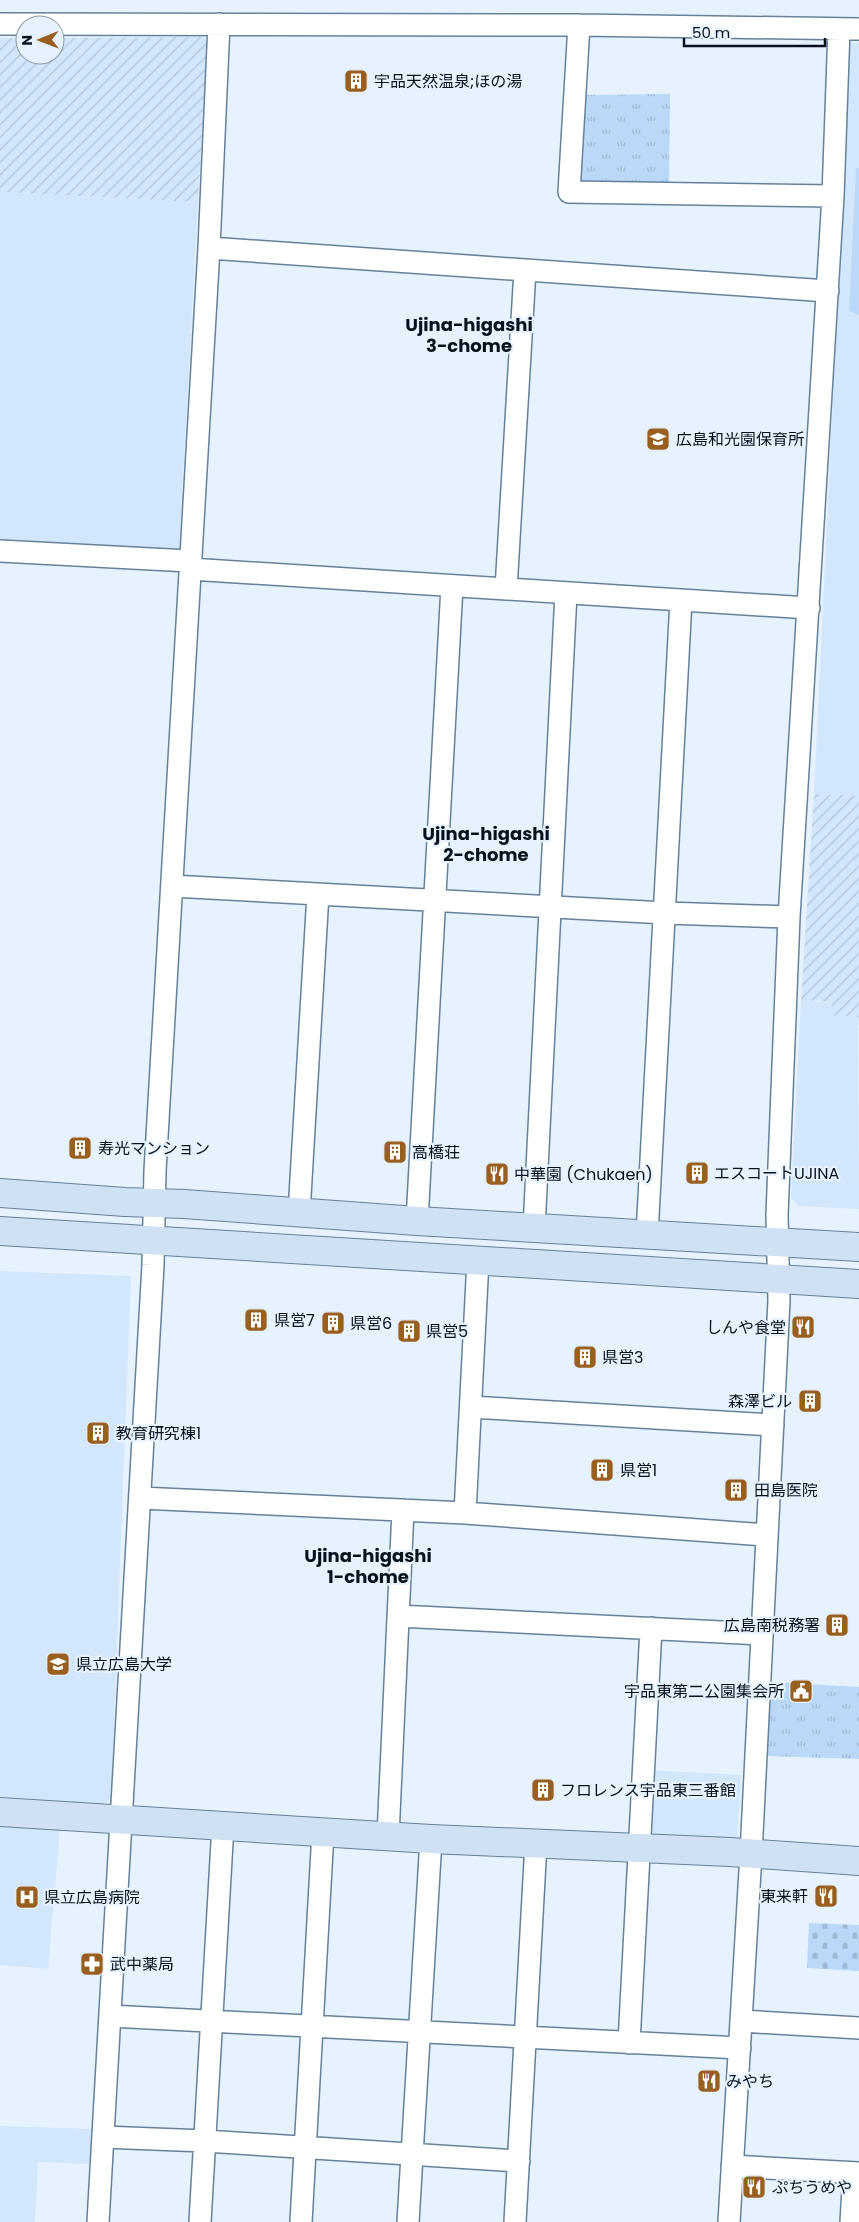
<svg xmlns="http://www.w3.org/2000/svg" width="859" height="2222" font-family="Poppins,'Noto Sans JP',sans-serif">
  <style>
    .built { fill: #d2e7fb }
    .industrial { fill: url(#industrial-furrows) }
    .grass { fill: #bad9f8 }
    .cemetery { fill: url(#cemetery-stones) }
    .park { fill: url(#park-tufts) }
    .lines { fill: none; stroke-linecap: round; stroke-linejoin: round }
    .street-casing { stroke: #66819a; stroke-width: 24 }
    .secondary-casing { stroke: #66819a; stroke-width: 30 }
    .street { stroke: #fff; stroke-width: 21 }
    .secondary { stroke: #cfe1f2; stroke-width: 28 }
    .labels { text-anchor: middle; stroke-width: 4.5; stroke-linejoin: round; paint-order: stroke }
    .poi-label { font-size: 16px; fill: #07111b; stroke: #e6f2fd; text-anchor: start }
    .neighbourhood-label { font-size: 18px; font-weight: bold; fill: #07111b; stroke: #e6f2fd }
  </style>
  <defs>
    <pattern id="industrial-furrows" width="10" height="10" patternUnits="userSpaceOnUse" patternTransform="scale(1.25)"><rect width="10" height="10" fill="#d2e7fb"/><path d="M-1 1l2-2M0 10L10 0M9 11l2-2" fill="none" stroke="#b3c5d7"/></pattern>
    <pattern id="cemetery-stones" width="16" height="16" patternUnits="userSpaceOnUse" patternTransform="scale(1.25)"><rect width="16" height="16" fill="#bad9f8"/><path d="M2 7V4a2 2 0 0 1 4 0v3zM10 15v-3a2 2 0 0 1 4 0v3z" fill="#9eb9d4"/></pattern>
    <pattern id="park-tufts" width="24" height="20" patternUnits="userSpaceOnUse" patternTransform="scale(1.25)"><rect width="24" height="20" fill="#bad9f8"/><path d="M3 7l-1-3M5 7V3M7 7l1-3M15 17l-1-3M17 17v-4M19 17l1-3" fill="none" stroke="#9eb9d4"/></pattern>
  </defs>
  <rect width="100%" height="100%" fill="#e6f2fd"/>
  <path class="built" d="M850,43H859V796L814,794Z
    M0,192L198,202L179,551L0,541Z
    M801,1000L832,1003L858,1017L859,1209L798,1206L791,1197Z
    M0,1271L131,1276L111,1798L103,1804L0,1797Z
    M648,1770L741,1775L737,1841L644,1836Z
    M0,1824L60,1828L48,1969L0,1965Z
    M0,2126L94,2129L92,2164L38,2162L35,2222H0Z"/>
  <path class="industrial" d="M204,37L208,43L198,202L0,192V38H25V55H55V38Z
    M814,794L859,796V1031L858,1017L832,1015V1002L801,1000Z"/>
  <path class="grass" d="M856,168H859V315L849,311Z"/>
  <path class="cemetery" d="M809,1923L859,1925V1971L807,1968Z"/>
  <path class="park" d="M670,94L669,186L586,185L578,177L581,95Z
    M771,1682L859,1687V1759L767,1756Z"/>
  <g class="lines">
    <g class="street-casing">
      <path id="street" d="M0,24L579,25L859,29
        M579,25L569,192L833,196
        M209,248L828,291
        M0,551L189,561
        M190,569L809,608
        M506,589L525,270
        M172,886L665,913L789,917
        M299,1213L318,894
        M417,1221L452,586
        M534,1228L566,593
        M647,1235L681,600
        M471,1407L773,1425
        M140,1498L465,1513L766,1535
        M465,1513L478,1260
        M398,1616L762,1634
        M388,1836L403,1510
        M110,2016L740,2048
        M741,2021L859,2028
        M629,2043L651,1628
        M103,2137L205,2141L519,2161
        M732,2166L859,2173
        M98,2222L153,1265L155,1171L209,248L219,24
        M200,2222L223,1825
        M301,2222L323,1832
        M408,2222L431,1839
        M515,2222L536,1843
        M729,2222L751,1854L779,1301L777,1215L789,917L833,196L839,29
        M851,2222L854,2173"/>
    </g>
    <g class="secondary-casing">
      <path id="secondary" d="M0,1193L125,1202L184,1204L417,1221L859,1247
        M0,1231L859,1284
        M0,1812L431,1839L730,1852L859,1861"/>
    </g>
    <use href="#street" class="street"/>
    <use href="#secondary" class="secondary"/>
  </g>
  <defs>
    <g id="building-square" transform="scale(1.25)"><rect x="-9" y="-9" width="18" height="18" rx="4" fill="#995f1e" stroke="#e6f2fd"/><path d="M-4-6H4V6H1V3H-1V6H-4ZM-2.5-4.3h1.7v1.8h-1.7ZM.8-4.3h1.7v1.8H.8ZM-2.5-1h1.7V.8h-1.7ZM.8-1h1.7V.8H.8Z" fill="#fff"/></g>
    <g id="school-square" transform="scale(1.25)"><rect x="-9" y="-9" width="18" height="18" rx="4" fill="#995f1e" stroke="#e6f2fd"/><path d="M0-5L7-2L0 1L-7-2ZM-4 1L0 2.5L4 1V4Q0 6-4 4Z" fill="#fff"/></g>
    <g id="restaurant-square" transform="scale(1.25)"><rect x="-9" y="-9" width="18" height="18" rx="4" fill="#995f1e" stroke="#e6f2fd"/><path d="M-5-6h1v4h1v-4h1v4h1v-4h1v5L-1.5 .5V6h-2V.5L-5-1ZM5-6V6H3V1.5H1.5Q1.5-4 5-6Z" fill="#fff"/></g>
    <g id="university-square" transform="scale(1.25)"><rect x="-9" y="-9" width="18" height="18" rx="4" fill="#995f1e" stroke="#e6f2fd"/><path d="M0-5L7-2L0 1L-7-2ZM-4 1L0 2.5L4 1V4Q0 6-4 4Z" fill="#fff"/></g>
    <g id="civic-square" transform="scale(1.25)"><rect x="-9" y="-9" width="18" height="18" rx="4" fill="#995f1e" stroke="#e6f2fd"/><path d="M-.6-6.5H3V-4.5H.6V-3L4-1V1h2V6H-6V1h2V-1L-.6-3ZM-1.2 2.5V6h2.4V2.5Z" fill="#fff"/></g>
    <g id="hospital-square" transform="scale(1.25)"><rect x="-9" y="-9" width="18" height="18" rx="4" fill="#995f1e" stroke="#e6f2fd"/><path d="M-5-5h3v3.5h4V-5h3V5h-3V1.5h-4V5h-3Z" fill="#fff"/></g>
    <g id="pharmacy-square" transform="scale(1.25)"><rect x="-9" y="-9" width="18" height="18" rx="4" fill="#995f1e" stroke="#e6f2fd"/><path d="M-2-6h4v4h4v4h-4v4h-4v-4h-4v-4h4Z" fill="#fff"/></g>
  </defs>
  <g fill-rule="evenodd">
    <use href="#building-square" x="356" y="81"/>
    <use href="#school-square" x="658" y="439"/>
    <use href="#building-square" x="80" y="1148"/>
    <use href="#building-square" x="395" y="1152"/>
    <use href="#building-square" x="697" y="1173"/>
    <use href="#restaurant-square" x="497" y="1174"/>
    <use href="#building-square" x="256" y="1320"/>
    <use href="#building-square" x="333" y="1323"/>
    <use href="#restaurant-square" x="803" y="1327"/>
    <use href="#building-square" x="409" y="1331"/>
    <use href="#building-square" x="585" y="1357"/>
    <use href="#building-square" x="810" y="1401"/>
    <use href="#building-square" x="98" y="1433"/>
    <use href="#building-square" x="602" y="1470"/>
    <use href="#building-square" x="736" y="1490"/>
    <use href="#building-square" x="837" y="1625"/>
    <use href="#university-square" x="58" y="1664"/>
    <use href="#civic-square" x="801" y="1691"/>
    <use href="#building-square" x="543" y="1790"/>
    <use href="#restaurant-square" x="826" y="1896"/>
    <use href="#hospital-square" x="27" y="1897"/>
    <use href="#pharmacy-square" x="92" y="1964"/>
    <use href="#restaurant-square" x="709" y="2081"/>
    <use href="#restaurant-square" x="754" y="2187"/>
  </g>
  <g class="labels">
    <g class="poi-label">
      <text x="374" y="87">宇品天然温泉;ほの湯</text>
      <text x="676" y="445">広島和光園保育所</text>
      <text x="98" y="1154">寿光マンション</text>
      <text x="412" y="1158">高橋荘</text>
      <text x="714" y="1179">エスコートUJINA</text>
      <text x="514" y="1180">中華園 (Chukaen)</text>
      <text x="274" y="1326">県営7</text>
      <text x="350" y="1329">県営6</text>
      <text x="786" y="1333" text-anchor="end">しんや食堂</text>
      <text x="426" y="1337">県営5</text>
      <text x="602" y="1363">県営3</text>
      <text x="792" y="1407" text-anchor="end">森澤ビル</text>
      <text x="116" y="1439">教育研究棟1</text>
      <text x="620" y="1476">県営1</text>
      <text x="754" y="1496">田島医院</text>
      <text x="820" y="1631" text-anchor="end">広島南税務署</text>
      <text x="76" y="1670">県立広島大学</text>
      <text x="784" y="1697" text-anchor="end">宇品東第二公園集会所</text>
      <text x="560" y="1796">フロレンス宇品東三番館</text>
      <text x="808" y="1902" text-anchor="end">東来軒</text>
      <text x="44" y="1903">県立広島病院</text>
      <text x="110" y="1970">武中薬局</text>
      <text x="726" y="2087">みやち</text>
      <text x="772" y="2193">ぷちうめや</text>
    </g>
    <g class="neighbourhood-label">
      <text x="469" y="331">Ujina-higashi<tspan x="469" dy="21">3-chome</tspan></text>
      <text x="486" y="840">Ujina-higashi<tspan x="486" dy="21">2-chome</tspan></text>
      <text x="368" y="1562">Ujina-higashi<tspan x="368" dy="21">1-chome</tspan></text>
    </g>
  </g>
  <g transform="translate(40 40) rotate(269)"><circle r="24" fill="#e6f2fd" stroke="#8d98a3"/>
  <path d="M0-4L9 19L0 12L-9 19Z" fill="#995f1e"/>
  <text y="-8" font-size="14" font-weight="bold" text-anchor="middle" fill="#07111b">N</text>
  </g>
  <path d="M684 38v8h141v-8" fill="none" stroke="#07111b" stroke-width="2.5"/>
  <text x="692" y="38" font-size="15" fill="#07111b" stroke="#e6f2fd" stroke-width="4" paint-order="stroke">50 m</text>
</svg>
